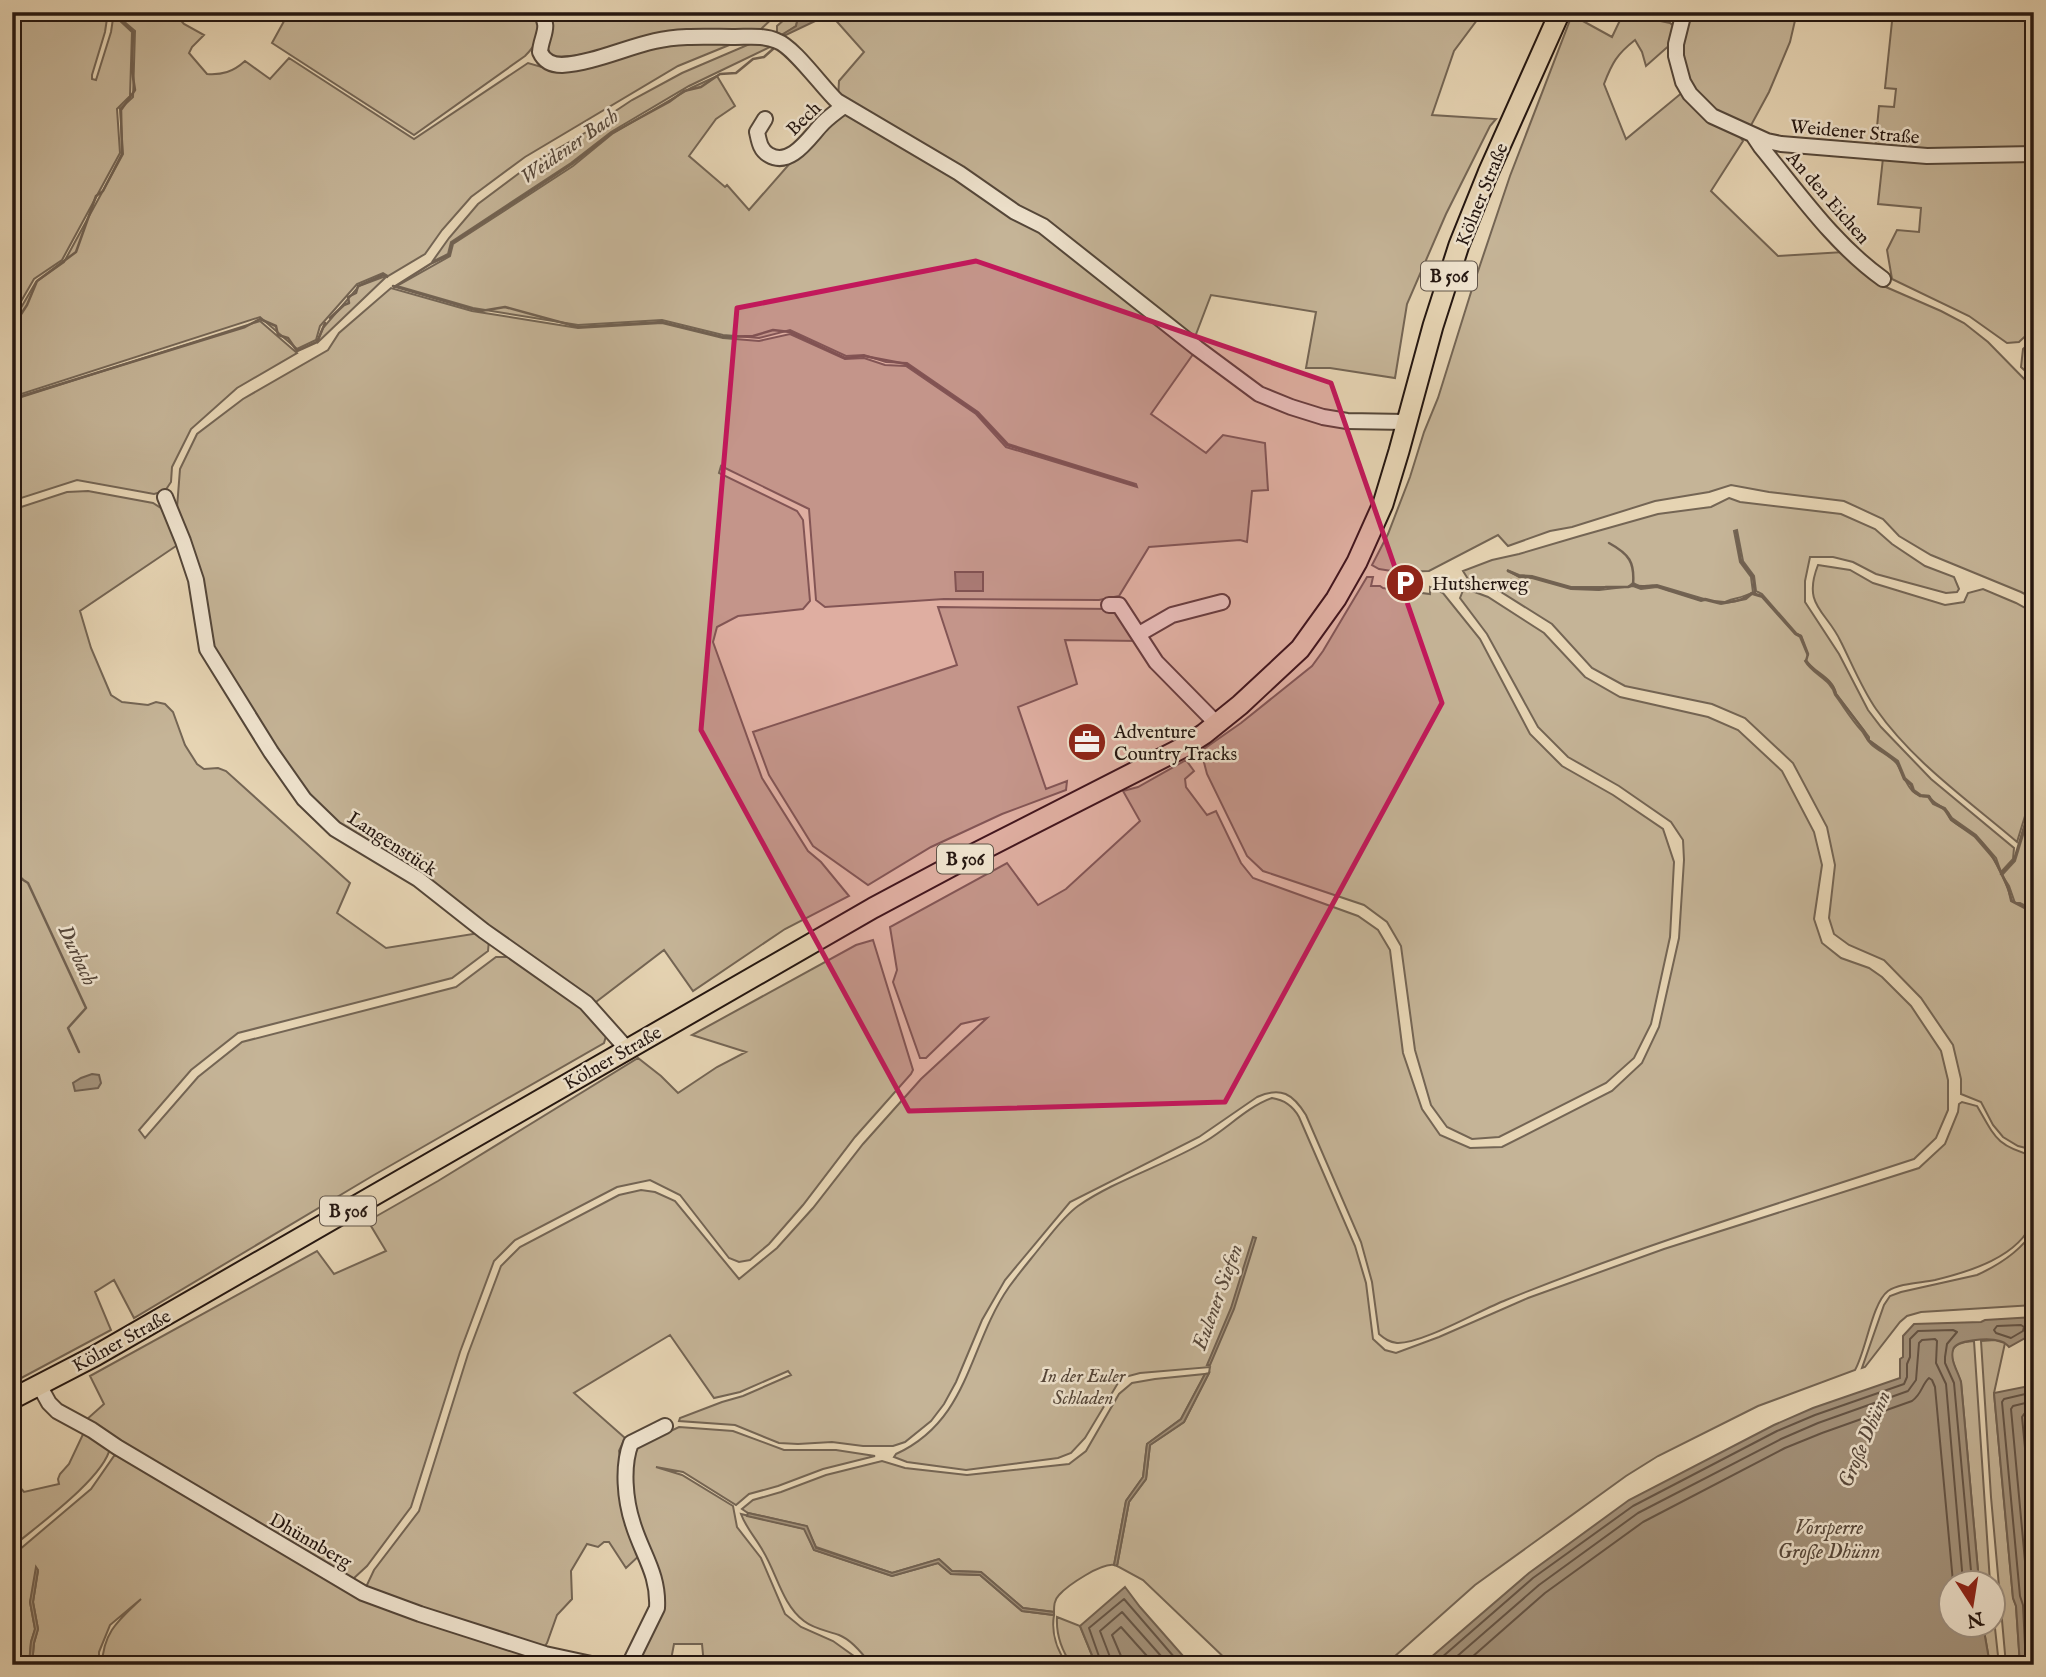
<svg xmlns="http://www.w3.org/2000/svg" width="2046" height="1677" font-family="'IM FELL English',serif">
  <style>
    .green { fill: #c5b497; stroke: #746554; stroke-width: 2; fill-rule: evenodd }
    .water { fill: #a4937c; stroke: #716151; stroke-width: 2 }
    .lines { fill: none; stroke-linecap: round; stroke-linejoin: round }
    .shore { stroke: #645446; stroke-width: 2 }
    .stream { stroke: #716151; stroke-width: 2.5 }
    .minor-casing { stroke: #544639; stroke-width: 18 }
    .major-casing { stroke: #241610; stroke-width: 23 }
    .minor { stroke: #efe3ce; stroke-width: 14 }
    .major { stroke: #e6d4b3; stroke-width: 19 }
    .marked { fill: #c2185b; fill-opacity: 0.2; stroke: #c2185b; stroke-width: 5; stroke-linejoin: round }
    .labels { text-anchor: middle; stroke-width: 5; stroke-linejoin: round; paint-order: stroke }
    .shield { fill: #efe3ce; stroke: #615449; stroke-width: 2 }
    .shield-label { font-size: 18px; font-weight: bold; fill: #241610 }
    .street-label { font-size: 19px; fill: #241610; stroke: #efe3ce }
    .poi-label { font-size: 19px; fill: #241610; stroke: #efe3ce; text-anchor: start }
    .park-label { font-size: 19px; font-style: italic; fill: #544538; stroke: #efe3ce }
    .water-label { font-size: 21px; font-style: italic; fill: #57483b; stroke: #efe3ce }
  </style>
  <rect width="100%" height="100%" fill="#e6d4b3"/>
  <filter id="stains"><feTurbulence type="fractalNoise" baseFrequency=".00286" numOctaves="4"/><feColorMatrix values="0 0 0 0 .2 0 0 0 0 .09 0 0 0 0 .02 0 0 0 .5 -.17"/></filter>
  <radialGradient id="worn" r=".72"><stop offset=".6" stop-color="#630" stop-opacity="0"/><stop offset="1" stop-color="#630" stop-opacity=".3"/></radialGradient>
  <path class="green" d="M12,12H108L105,32L92,75V79L96,80L111,32L114,12H118L119,20L132,32L130,96L117,109L120,153L62,260L34,279L12,317Z
    M121,12H173L184,24L204,35L192,47L189,53L207,74C222,75 233,72 245,61L270,79L289,58L414,139L528,63L559,72L599,63L654,47L682,42L739,41L678,66L525,157L471,197L442,230L425,254L388,276L383,273L357,284L320,326L316,340L297,349L260,317L12,397V323L36,282L64,262L123,154L120,109L133,97L135,31L121,19Z
    M289,12H534L539,17C539,36 539,42 525,56L414,135L272,43Z
    M545,12H779L759,31C725,31 690,28 656,34C621,41 587,60 551,56C550,53 547,48 547,45C547,32 557,22 545,12Z
    M793,12H814L798,18L796,26L780,37L777,35V26Z
    M834,12H1483L1454,51L1432,115L1496,119L1490,126L1446,214L1407,304L1395,378L1330,368H1306L1316,312L1211,295L1193,342L1088,257L838,99L839,81L864,52L831,15Z
    M1688,12H1797L1790,42L1769,92L1749,129L1714,112L1692,91L1680,46Z
    M1893,12H2034V150L1929,151L1875,148L1879,106L1894,107L1896,89L1885,88Z
    M1627,14L1670,23L1675,27L1672,43L1646,66L1642,52L1635,40C1617,54 1612,63 1604,84L1626,139L1684,91L1711,119L1740,137L1743,141L1711,191L1778,256L1844,252L1864,274L1879,284L1941,311L1964,323L1988,342L2034,389V599L2021,592L1931,555L1899,536L1883,519L1844,501L1769,492L1731,485L1709,492L1655,501L1572,527L1550,531L1508,546L1498,535L1429,571L1398,572L1379,569L1372,565L1388,534L1410,477L1424,432L1438,398L1472,289L1510,176L1572,15L1612,37L1622,16Z
    M759,40L774,42L770,47L689,86L611,132L571,163L451,242L448,254L432,262L449,238L478,204L530,165L600,124L614,112L632,100L682,73Z
    M717,76L735,106L716,119L689,156L725,187L727,185L749,210L820,129L844,111L1041,228L1196,350L1151,414L1206,453L1223,435L1265,443L1268,490L1252,491L1247,542L1240,540L1149,547L1119,596L1099,600L944,599L825,607L816,600L809,509L721,466L719,473L797,511L803,520L810,601L803,609L738,616L717,627L713,642L762,778L808,851L821,862L849,896L785,929L693,991L664,950L592,1005L338,825L308,796L211,648L177,508L180,469L197,434L243,399L328,350L339,333L391,288L472,311L578,328L662,323L723,338L759,341L790,334L845,359L864,358L885,365L906,366L976,414L1006,447L1137,487L1136,484L1008,444L978,412L907,363L886,362L864,355L846,356L790,330L759,338L723,335L662,320L578,325L473,308L397,286L450,256L453,244L573,166L612,134L691,88Z
    M2032,157L2034,195V328L2019,342L2007,343L1969,316L1892,279L1887,250L1897,230L1919,232L1921,208L1878,204L1883,158Z
    M383,277L385,278L317,343L323,328L359,286Z
    M260,321L297,353L237,388L191,429L172,467L171,482L165,491L154,494L77,480L12,501V400Z
    M2034,339V379L2021,367L2023,349Z
    M88,491L153,503L164,510L179,544L80,611L91,648L111,695L122,702L148,705L156,702L165,704L173,712L185,745L197,764L204,769L218,768L226,771L350,883L337,913L386,948L479,933L489,940L488,951L452,978L238,1033L191,1070L139,1130L145,1138L198,1077L242,1042L456,987L496,957H511L581,1007L606,1036L604,1043L374,1175L134,1318L114,1280L95,1292L111,1330L12,1383V874L23,879L12,872V510L67,492Z
    M1729,498L1740,502L1841,514L1875,529L1892,544L1925,566L1954,577L1959,589L1957,592L1946,593L1876,574L1853,562L1833,557H1810L1805,581V602L1839,654L1868,710L1881,727L1931,779L2014,848L2013,859L2001,872L1996,858L1976,835L1952,818L1945,808L1933,803L1929,796L1921,795L1914,790L1912,784L1905,778L1898,761L1869,740V737L1836,694C1833,677 1814,673 1806,660L1805,661C1813,675 1831,679 1835,695C1844,707 1851,719 1861,730C1865,735 1867,740 1871,744C1878,751 1891,756 1897,764C1906,778 1908,797 1928,797L1933,804L1944,809L1951,820L1975,837L1994,859L2008,888L2011,901L2034,913V1150L2018,1146L2003,1137L1993,1125L1981,1102L1961,1094V1079L1953,1045L1921,998L1884,960L1849,945L1834,934L1829,918L1835,865L1827,827L1793,763L1745,718L1712,704L1625,686L1592,668L1552,624L1493,587L1468,579L1463,571L1492,560L1519,554L1580,536L1658,514L1711,507ZM1737,530L1743,561L1754,576L1756,591L1762,594L1796,633L1801,636L1808,656L1800,637L1795,634L1762,597L1752,594L1746,599L1721,604C1730,598 1742,599 1753,592L1751,577L1740,562L1734,531ZM1507,570L1519,575L1532,576L1571,587H1628L1633,583L1641,587L1657,585L1721,604L1705,600L1701,601L1657,587L1641,589L1633,586L1599,590L1571,589L1532,578L1519,577Z
    M1818,565L1850,570L1873,583L1945,605L1964,602L1968,593L1983,589L2016,603L2034,613L2033,790L2017,842C1969,801 1913,762 1876,709C1862,689 1852,664 1841,642C1826,610 1802,606 1818,565Z
    M1367,577H1373L1371,586H1380L1383,588L1430,594V587L1443,593L1480,639L1530,734L1562,766L1613,795L1663,829L1674,862L1670,937L1651,1024L1634,1058L1606,1083L1499,1137L1472,1139L1447,1127L1431,1105L1415,1050L1401,946L1387,922L1364,905L1263,871L1247,856L1207,774L1201,751L1241,723L1312,666L1323,651Z
    M1464,588L1488,597L1544,633L1585,677L1620,697L1708,717L1738,730L1782,771L1814,832L1822,865L1814,919L1822,943L1841,958L1869,968L1882,977L1911,1006L1941,1051L1948,1080V1110L1936,1138L1914,1159C1777,1204 1639,1246 1506,1300C1480,1310 1422,1344 1397,1343C1389,1342 1385,1339 1379,1334L1372,1282L1361,1242L1306,1115C1293,1094 1281,1086 1257,1097L1199,1137L1070,1202L1005,1280L982,1320L956,1382L944,1404L931,1421L905,1442L893,1446H863L832,1442L798,1444L779,1443L735,1425L679,1421L680,1418L722,1402L743,1396L791,1375L788,1371L740,1392L714,1398L670,1335L574,1393L625,1438L619,1451L624,1485L642,1553L626,1568L609,1542H604L598,1547L587,1544L571,1571L572,1599L557,1615L547,1643L544,1647L402,1602L366,1587L374,1570L419,1511L468,1354L501,1266L520,1247L619,1195L641,1190L655,1192L675,1201L739,1279L777,1248L813,1208L863,1144L921,1079L987,1018L961,1024L926,1058H920L893,982L897,970L890,927L1007,863L1038,905L1066,889L1140,821L1123,791L1138,787L1186,760L1194,771L1185,779L1186,787L1207,815L1216,811L1241,863L1253,878L1358,916L1378,930L1390,950L1403,1053L1422,1109L1440,1135L1470,1148L1502,1147L1612,1091L1642,1063L1659,1027L1679,938L1684,860L1683,840L1671,822L1619,786L1568,757L1538,727L1487,634L1460,598Z
    M938,607L1113,609L1138,641L1065,640L1077,684L1018,707L1046,789L1067,781L1066,790L1002,814L931,847L868,885L813,846L769,775L753,732L957,665Z
    M2034,799V910L2020,903H2015L2009,886L2002,875L2015,861Z
    M873,940L913,1070L911,1074L855,1137L803,1205L769,1244L750,1260L739,1262L729,1258L680,1195L650,1180L617,1187L515,1240L494,1261L460,1352L411,1507L367,1566L353,1579L177,1478L86,1420L104,1404L90,1376L317,1251L334,1274L386,1251L368,1221L438,1181L638,1058L661,1076L678,1093L717,1067L746,1052L692,1035L856,945Z
    M1272,1098C1285,1100 1293,1106 1299,1117L1355,1246L1366,1283L1373,1339L1385,1350L1396,1353L1439,1337L1528,1298L1664,1249L1919,1168L1945,1144L1958,1112L1959,1104L1962,1102L1977,1106C1995,1137 1996,1146 2034,1156C2034,1171 2037,1207 2033,1220C2020,1257 1968,1272 1935,1280C1921,1283 1900,1283 1888,1291C1872,1303 1866,1351 1855,1370L1758,1406L1658,1456L1626,1476L1475,1585L1385,1665H1232L1143,1580L1117,1566L1129,1502L1146,1479L1150,1445L1184,1422L1209,1373L1210,1367L1140,1373L1121,1378L1085,1438L1071,1453L1058,1458L966,1470L907,1462L894,1457L896,1454C970,1420 968,1346 1009,1287C1019,1273 1031,1259 1042,1245C1053,1232 1064,1216 1078,1206C1115,1180 1166,1165 1206,1141C1228,1128 1247,1107 1272,1098Z
    M2034,1230V1305L1921,1312L1907,1316L1900,1322L1865,1367L1862,1368L1884,1305L1890,1296L1901,1292L1977,1275C1999,1265 2021,1251 2034,1230Z
    M1995,1340L2005,1343L1994,1393L2013,1598L2016,1606L2020,1665H2006L1991,1497L1981,1341Z
    M1974,1341L1990,1582H1979L1961,1382C1952,1360 1941,1343 1974,1341Z
    M1205,1374L1181,1419L1147,1444L1143,1477L1126,1501L1114,1565C1101,1563 1068,1585 1059,1595C1054,1600 1054,1606 1054,1612L1023,1608L981,1572L952,1571L939,1559L892,1573L816,1547L806,1526L748,1513L742,1509L753,1500L781,1492L826,1475L882,1461L905,1468L967,1475L1069,1464L1086,1451L1119,1394L1132,1383L1155,1379Z
    M679,1427L733,1431L784,1450H836L875,1456L823,1469L778,1486L749,1494L736,1505L683,1472L656,1467L682,1475L733,1506L737,1527L761,1558L785,1614L801,1627L833,1641L858,1659L862,1665H704L702,1644H674L670,1665H634L656,1616L631,1504L632,1466L637,1447Z
    M85,1430L110,1448C104,1478 37,1526 12,1547V1478L24,1492L59,1484L58,1479L60,1474L69,1464Z
    M122,1454L219,1516L315,1571L551,1659L553,1665H102C103,1632 119,1620 141,1599L110,1625L99,1652V1665H32L34,1643L38,1629L33,1602L38,1571L30,1602L35,1629L31,1642L29,1665L12,1659V1556L91,1489L114,1456Z
    M741,1514L805,1529L814,1550L892,1576L938,1563L951,1574L980,1575L1022,1611L1054,1615C1051,1633 1057,1651 1068,1665H871C863,1654 852,1640 839,1635C828,1631 814,1629 804,1621C782,1604 777,1574 763,1551C756,1538 746,1528 741,1514Z
    M1057,1617L1080,1626L1096,1665H1072C1062,1651 1056,1635 1057,1617Z
    M1994,1619L1999,1665H1990L1983,1625L1994,1624Z"/>
  <path class="water" d="M814,12H834L786,35L783,34L796,26L798,18Z
    M955,572H983V591H956Z
    M92,1074L99,1075L101,1083L98,1088L75,1091L73,1083L81,1078Z
    M1253,1237L1256,1238L1234,1309L1210,1365H1207L1231,1308Z
    M2034,1317V1333L2009,1347C2005,1343 2005,1342 2000,1341C1990,1338 1955,1339 1953,1350C1950,1361 1958,1371 1961,1382L1979,1582H1952V1624L1983,1625L1990,1665H1422L1529,1573L1629,1500L1774,1425L1813,1408L1900,1378V1359L1903,1357V1336L1914,1324L1981,1322L1985,1320Z
    M1209,1373L1184,1422L1150,1445L1146,1479L1129,1502L1117,1566L1114,1565L1126,1501L1143,1477L1147,1444L1181,1419L1205,1374Z
    M2034,1385V1665H2020L2016,1606L2013,1598L1994,1393Z
    M748,1513L807,1526L816,1548L892,1573L939,1559L952,1571L981,1572L1023,1608L1054,1612V1615L1022,1611L980,1575L951,1574L938,1563L892,1576L814,1550L804,1529L747,1516Z
    M36,1567L38,1570L33,1602L38,1629L34,1643L32,1665H19L12,1662V1659L29,1664L31,1642L35,1629L30,1602Z
    M1125,1587L1140,1607L1191,1665H1096L1080,1626Z"/>
  <g class="lines">
    <path class="shore" d="M2021,1325L2024,1327L2023,1331L2011,1338L1996,1333L1994,1330L1997,1326Z
      M2034,1401L2013,1406L2011,1409L2028,1594L2032,1604L2034,1633
      M2034,1412L2024,1414L2022,1417L2034,1540
      M1102,1665L1089,1628L1124,1599L1181,1665
      M1111,1665L1110,1657L1100,1631L1122,1612L1169,1665
      M1121,1665V1656L1112,1635L1121,1627L1155,1665
      M1433,1665L1533,1578L1633,1506L1777,1431L1815,1415L1904,1384L1907,1377V1364L1910,1357V1339L1918,1331L1953,1330L1957,1332L1947,1344L1945,1357V1363L1954,1383L1972,1582
      M1447,1665L1539,1585L1638,1513L1781,1439L1818,1423L1908,1391L1916,1380L1919,1343L1922,1340L1935,1339L1937,1341L1936,1363L1946,1384L1963,1582
      M1463,1665L1545,1593L1643,1522L1785,1448L1822,1433L1912,1401C1922,1394 1922,1384 1929,1378L1932,1380L1935,1387L1953,1582
      M2026,1665L2023,1605L2020,1596L2002,1402L2004,1399L2034,1392"/>
    <path class="stream" d="M393,286L472,309L481,311L505,307L578,327L662,322L723,337L753,336L773,330L790,332L845,358L864,356L906,364L977,413L1007,445L1134,485
      M394,287L432,263L449,255L452,243L572,164L612,133L669,102L684,91L701,87L720,74L736,73L753,59L764,57L773,49
      M330,318L344,305L349,303L348,297L356,293L358,286L383,275L387,277
      M12,328L27,305L37,281L76,252L96,196L103,191L122,154L121,110L135,90L132,71L133,32L120,19L119,12
      M12,399L245,327L260,319L276,326L278,335L288,338L297,351L317,342L325,323
      M1736,532L1741,561L1753,577L1755,593
      M1609,543C1629,554 1635,562 1633,585
      M1508,571L1519,576L1532,577L1571,588L1599,589L1606,587H1628L1633,585C1642,588 1648,585 1656,586C1663,587 1667,591 1673,591L1701,600L1705,599C1720,604 1739,604 1752,593L1762,596L1796,634L1801,636L1808,654L1806,661C1814,674 1832,678 1836,694L1864,731L1868,740L1897,762L1904,779L1911,785L1913,791L1920,796H1929C1933,804 1939,804 1945,810C1952,816 1946,812 1951,819C1958,826 1967,829 1974,835C1992,850 2006,879 2012,901L2034,912
      M12,873L28,883L86,1008L68,1028L79,1052
      M2001,874L2014,860L2034,794"/>
    <g class="minor-casing">
      <path id="minor" d="M539,12C552,26 541,36 540,52C544,61 552,65 562,65C593,63 624,48 655,41C681,35 709,37 735,37C749,37 764,35 777,41C794,47 822,87 837,101L959,173L1015,212L1043,226L1197,348L1259,394L1291,407L1323,417L1347,421L1406,422
        M1684,12L1676,44V56L1683,82L1690,94L1712,116L1767,141L1781,144L1927,156L2034,154
        M765,119L757,132C759,141 760,150 769,155C791,168 810,136 823,123C829,117 837,111 844,106
        M1753,135L1761,147C1799,193 1834,244 1883,279
        M165,497L183,541L196,580L207,649L271,752L304,799L335,829L418,879L484,931L586,1003L627,1049
        M1109,605H1119L1156,662L1217,724
        M1139,634L1172,615L1222,602
        M39,1385L49,1403L57,1411L92,1430L117,1447L363,1593L420,1614L545,1654L596,1665
        M629,1665L657,1608C659,1574 642,1554 633,1524C625,1500 622,1466 631,1443L665,1426"/>
    </g>
    <g class="major-casing">
      <path id="major" d="M12,1399L95,1356L873,908L976,853L1184,747L1204,734L1240,705L1300,649L1336,599L1357,562L1383,504L1399,451L1433,326L1459,245L1488,173L1560,12"/>
    </g>
    <use href="#minor" class="minor"/>
    <use href="#major" class="major"/>
  </g>
  <path class="marked" d="M976,261L1331,383L1442,703L1225,1102L909,1111L701,730L737,308Z"/>
  <defs>
    <g id="parking-disc" transform="scale(2.0125)"><circle r="9.5" fill="#8f2418" stroke="#efe3ce"/><path d="M-3.5-5.5H1a3.5 3.5 0 0 1 0 7H-1V5.5H-3.5ZM-1-3.4V-.6H.8a1.4 1.4 0 0 0 0-2.8Z" fill="#fff"/></g>
    <g id="office-disc" transform="scale(2.0125)"><circle r="9.5" fill="#8f2418" stroke="#efe3ce"/><path d="M-6-3h4V-5.5h4V-3h4V5H-6ZM-1-4.5V-3h2v-1.5ZM-6 0V1H6V0Z" fill="#fff"/></g>
  </defs>
  <g fill-rule="evenodd">
    <use href="#parking-disc" x="1405" y="583"/>
    <use href="#office-disc" x="1087" y="742"/>
  </g>
  <g class="labels">
    <g class="shield">
      <rect x="1421" y="261.5" width="56" height="29" rx="5"/>
      <rect x="937" y="844.5" width="56" height="29" rx="5"/>
      <rect x="320" y="1196.5" width="56" height="29" rx="5"/>
    </g>
    <g class="shield-label">
      <text x="1449" y="282">B 506</text>
      <text x="965" y="865">B 506</text>
      <text x="348" y="1217">B 506</text>
    </g>
    <g class="street-label">
      <text transform="translate(803 118) rotate(-44)" y="7">Bech</text>
      <text transform="translate(1855 131) rotate(5)" y="7">Weidener Straße</text>
      <text transform="translate(1481 194) rotate(-68)" y="7">Kölner Straße</text>
      <text transform="translate(1829 197) rotate(49)" y="7">An den Eichen</text>
      <text transform="translate(393 843) rotate(33)" y="7">Langenstück</text>
      <text transform="translate(612 1057) rotate(-30)" y="7">Kölner Straße</text>
      <text transform="translate(121 1340) rotate(-29)" y="7">Kölner Straße</text>
      <text transform="translate(311 1540) rotate(30)" y="7">Dhünnberg</text>
    </g>
    <g class="poi-label">
      <text x="1432" y="590">Hutsherweg</text>
      <text x="1114" y="738">Adventure<tspan x="1114" dy="22">Country Tracks</tspan></text>
    </g>
    <g class="park-label">
      <text x="1083" y="1382">In der Euler<tspan x="1083" dy="22">Schladen</tspan></text>
    </g>
    <g class="water-label">
      <text transform="translate(569 146) rotate(-35)" y="7">Weidener Bach</text>
      <text transform="translate(78 955) rotate(65)" y="7">Durbach</text>
      <text transform="translate(1217 1297) rotate(-70)" y="7">Eulener Siefen</text>
      <text transform="translate(1864 1439) rotate(-67)" y="7">Große Dhünn</text>
      <text x="1829" y="1534">Vorsperre<tspan x="1829" dy="24">Große Dhünn</tspan></text>
    </g>
  </g>
  <rect width="2046" height="1677" fill="none" stroke="#e6d4b3" stroke-width="42"/>
  <rect x="14" y="14" width="2018" height="1649" fill="none" stroke="#241610" stroke-width="3.5"/>
  <rect x="21" y="21" width="2004" height="1635" fill="none" stroke="#241610" stroke-width="2"/>
  <g transform="translate(1972 1604) rotate(168)"><circle r="33" fill="#efe3ce" stroke="#9e9182" stroke-width="2"/>
  <path d="M0-5L12 26L0 18L-12 26Z" fill="#8f2418"/>
  <text y="-10" font-size="19" font-weight="bold" text-anchor="middle" fill="#241610">N</text>
  </g>
  <rect width="100%" height="100%" filter="url(#stains)"/>
  <rect width="100%" height="100%" fill="url(#worn)"/>
</svg>
